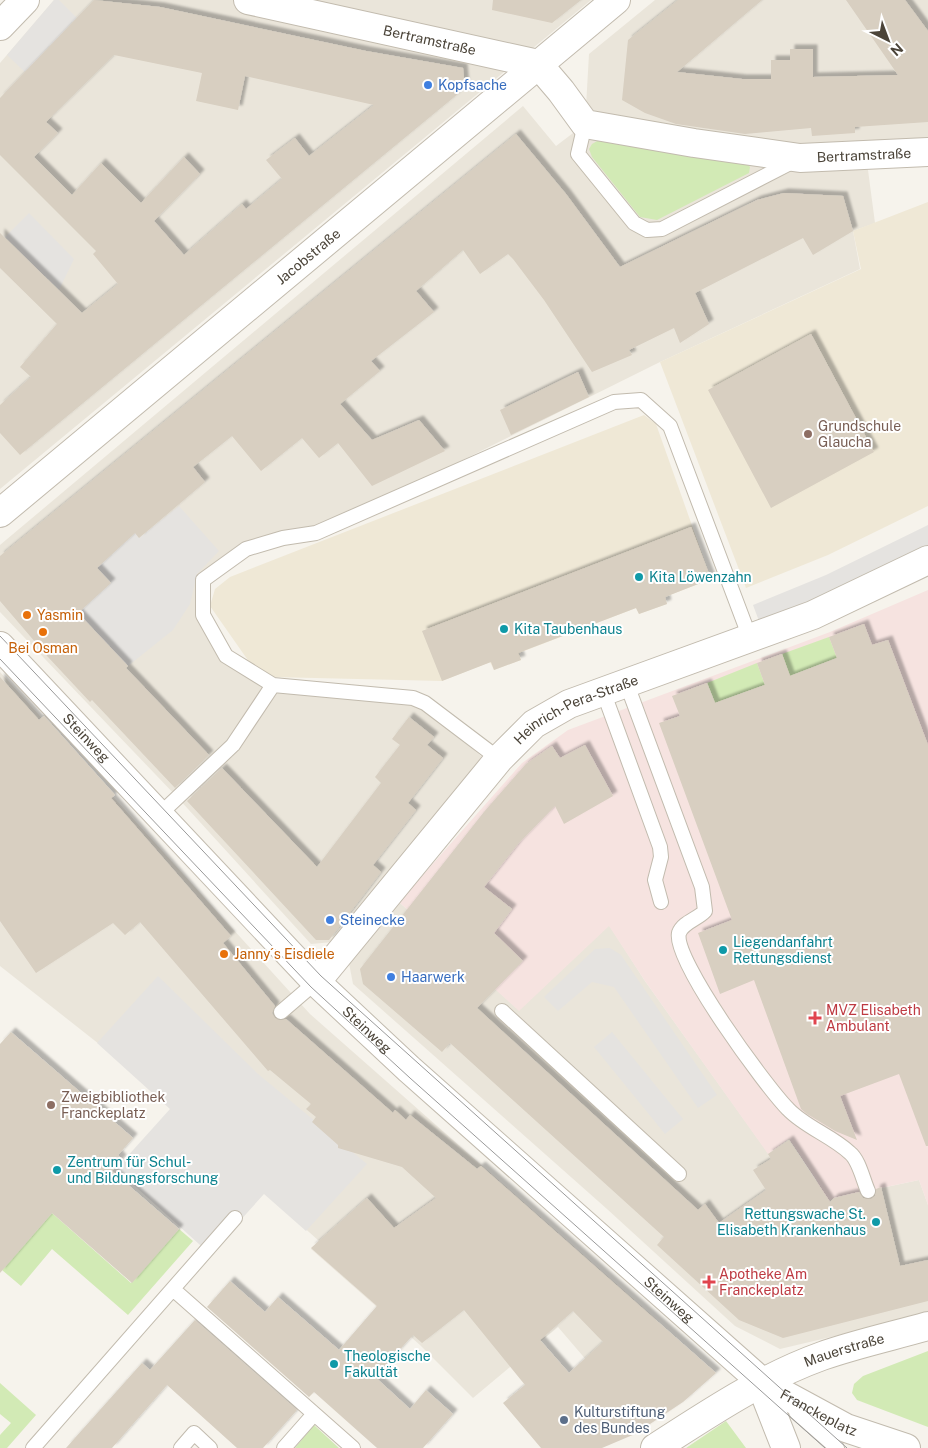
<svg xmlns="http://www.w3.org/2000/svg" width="928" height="1448" font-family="'Public Sans',sans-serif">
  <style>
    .residential { fill: #eae5da }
    .education { fill: #efe8d6 }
    .medical { fill: #f6e3e0 }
    .green { fill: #d2eab5 }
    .parking { fill: #e5e3e0 }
    .building { fill: #d8cfc1; fill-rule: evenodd; filter: url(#shadow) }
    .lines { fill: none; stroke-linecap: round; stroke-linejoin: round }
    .service-casing { stroke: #c2bbae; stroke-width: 16 }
    .minor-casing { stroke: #c2bbae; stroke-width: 30 }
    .service { stroke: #fff; stroke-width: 14 }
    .minor { stroke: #fff; stroke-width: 28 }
    .tram { stroke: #9a9a9a; stroke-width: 1 }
    .shop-dot { fill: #3f7fe0; stroke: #fff; stroke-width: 2 }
    .education-dot { fill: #8d6e63; stroke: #fff; stroke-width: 2 }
    .culture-dot { fill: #0f9aa8; stroke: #fff; stroke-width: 2 }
    .food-dot { fill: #e8710a; stroke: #fff; stroke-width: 2 }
    .health-dot { fill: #e0444e; stroke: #fff; stroke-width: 2 }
    .service-dot { fill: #5c6f8a; stroke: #fff; stroke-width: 2 }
    .labels { text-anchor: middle; stroke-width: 4; stroke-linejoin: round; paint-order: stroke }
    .street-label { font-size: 14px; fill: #4b4439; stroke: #fff }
    .shop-label { font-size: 14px; fill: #366cbe; stroke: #fff; text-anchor: start }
    .education-label { font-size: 14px; fill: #785e54; stroke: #fff; text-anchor: start }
    .culture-label { font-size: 14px; fill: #0d838f; stroke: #fff; text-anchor: start }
    .food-label { font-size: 14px; fill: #c56008; stroke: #fff; text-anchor: start }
    .health-label { font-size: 14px; fill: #be3a42; stroke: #fff; text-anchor: start }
    .service-label { font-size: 14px; fill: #4e5e75; stroke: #fff; text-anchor: start }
  </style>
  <defs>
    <filter id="shadow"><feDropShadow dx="4.5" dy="-4.5" stdDeviation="1" flood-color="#0004"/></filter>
  </defs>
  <rect width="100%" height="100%" fill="#f6f3ec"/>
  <path class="residential" d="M54,0H591L0,489V63Z
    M655,0H928V151L866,155L875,223L853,231L860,269L660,362L316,533L246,549L203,580V615L226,657L273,685L417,700L482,757L333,942L311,944L178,798L0,612V545L523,106L556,146L585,124L589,54Z
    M0,672L310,1014L656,1319L606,1383L558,1327L473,1398L420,1345L311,1249L319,1241L99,1044L0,966Z
    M399,902L519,1010L609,925L645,981L768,1153L789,1139L813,1178L835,1198L919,1180L928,1205V1314L780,1349L735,1326L607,1209L353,984L349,963Z"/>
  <path class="education" d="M928,202V506L828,555L746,588L660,362L861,269L853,231Z
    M644,415L656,424L711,579L665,597L667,604L639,614L636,608L519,653L521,660L494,670L490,662L442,681L273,677L252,666L210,606L215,589L230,577Z"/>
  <path class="medical" d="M928,590V1205L919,1180L834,1198L818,1208V1183L789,1139L768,1154L645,981L609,926L519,1011L399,902L522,763L568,730L830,632Z"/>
  <path class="green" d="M599,140L746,162L750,167L749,173L657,220L640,217L592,157L589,149L592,144Z
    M829,637L837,658L790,676L782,654Z
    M757,663L765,685L715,703L707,683Z
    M52,1213L131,1283L179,1229L193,1241L128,1315L52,1249L21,1286L2,1270Z
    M928,1351V1427L857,1400L852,1393L854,1384L863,1376Z
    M0,1383L36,1415L7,1448H0V1435L11,1423L0,1414Z
    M726,1421L746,1448H686Z
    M314,1425L339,1448H295Z"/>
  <path class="parking" d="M54,0H59L77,18L25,72L7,55Z
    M29,213L74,259L59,290L5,237Z
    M179,506L219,551L197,574L190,604L173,630L128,666L78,613L110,583L97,567L135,533L139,538Z
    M928,525V545L834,591L759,621L753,605L826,575Z
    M610,948L621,955L717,1095L698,1108L614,987L592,982L558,1011L544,997L595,949Z
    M158,976L258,1074L367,1164L306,1231L264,1194L210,1254L116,1169L170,1109L97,1043Z
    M612,1032L683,1119L665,1134L594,1047Z"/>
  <path class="building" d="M94,0L160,7L366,51L463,68L465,88L20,455L0,433V405L31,377L20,367L57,324L0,268V233L82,313L118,284L93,254L96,251L0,155V98ZM114,55L202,73L196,101L238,110L245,76L374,105L309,156L295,138L266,160L282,179L246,209L242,204L184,255L154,221L200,174L184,157L141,203L101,163L72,195L34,157L58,133L46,122Z
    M493,0H581L552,23L492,10Z
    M678,0H762L677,72L742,79H771V60H790V49H813V77L898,75L846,0H905L928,31V122L855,127V133L812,136L811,128L745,134L676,124L645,113L622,100L628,40Z
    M516,134L566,194L620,267L757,200L784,193L843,196L853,231L813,255L803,238L695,293L709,324L680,343L674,328L629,350L632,355L592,372L544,300L513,259L508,254L480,274L463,250L416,291L434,312L371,361L380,371L340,404L372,440L419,420L445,451L372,486L338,443L319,458L302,438L261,471L232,436L193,467L205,482L139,538L135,533L97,568L111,583L78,613L128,666L126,668L209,755L175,788L92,700L90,702L48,657L0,601V556Z
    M811,334L874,452L771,508L708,390Z
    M578,372L589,397L511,435L500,410Z
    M691,527L711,579L665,597L667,604L639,614L636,608L518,653L521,660L494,670L491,662L442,681L422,631Z
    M864,624L872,645L888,640L928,745V1146H926L899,1074L840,1096L857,1140L835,1131L807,1114L801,1109L754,980L720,994L698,933L732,920L659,723L680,716L672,696L707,683L715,703L765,685L757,663L782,654L790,676L837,658L829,637Z
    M0,677L39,720L44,716L115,795L111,798L231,936L223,943L275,1006L272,1013L275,1018L279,1020L286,1019L393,1113L395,1110L406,1120L410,1115L477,1169L481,1166L716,1373L683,1402L635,1434L602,1448H541L503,1403L525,1385L464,1310L422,1343L413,1335L375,1377L410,1409L426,1390L453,1414L423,1448H377L314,1392L309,1397L207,1307L230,1281L265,1312L278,1297L339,1350L377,1306L311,1248L367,1198L394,1228L436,1198L402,1167L338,1148V1145L312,1122L316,1117L306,1109L311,1104L270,1070L268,1071L140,922L125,935L113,923L36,973L0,921ZM573,1311L603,1342L569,1373L540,1340Z
    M409,717L434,737L427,745L443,758L408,803L416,810L373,865L381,872L329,940H316L187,801L222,768L317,867L381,783L375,777L400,745L392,739Z
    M585,745L613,796L564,824L555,806L518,844L484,887L512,909L494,933L523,961L477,1008L698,1210L705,1204L719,1223L766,1190L753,1170L771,1159L768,1154L789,1140L830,1202L834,1198L859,1192L863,1198L871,1199L875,1196L876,1189L881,1187L900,1266L928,1260V1301L783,1338L739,1320L657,1245L664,1237L450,1043L442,1052L363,984L360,969L484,812L526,764L552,746L560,758Z
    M11,1032L133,1138L118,1155L122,1159L112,1171L179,1229L132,1283L52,1213L0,1273V1044Z
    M195,1320L297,1410L263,1448H237L167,1385L112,1448H66L142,1363L150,1370Z"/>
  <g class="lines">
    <g class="service-casing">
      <path id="service" d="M585,124L578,154L634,223L647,230L662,229L794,161
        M626,682L702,887L705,911C698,919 683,922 679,933C672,959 767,1088 788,1109C805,1127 832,1136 850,1153C859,1160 863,1180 868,1191
        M603,691L660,847L661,857L655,880L661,902
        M499,759L425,703L413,698L273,685L226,656L203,615V580L246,549L283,538L316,533L614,402L641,400L670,426L750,638
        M159,815L233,745L273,685
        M502,1011L679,1174
        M281,1012L316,982
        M174,1290L353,1448
        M796,1412L837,1448
        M33,1448L235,1218
        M181,1448L194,1433L210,1448
        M284,1448L314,1414"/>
    </g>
    <g class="minor-casing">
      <g id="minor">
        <path id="s1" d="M248,0L538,64L561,91L585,124L694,143L800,158L928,152"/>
        <path d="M0,26L25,0"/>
        <path id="s2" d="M0,513L616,0"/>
        <path id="s3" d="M0,646L316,982L409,1069L763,1383L846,1428L906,1448"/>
        <path id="s4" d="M316,982L499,759L534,724L569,704L813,615L928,560"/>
        <path d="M763,1383L764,1392L786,1448"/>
        <path id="s5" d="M655,1448C708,1414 761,1378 822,1356C856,1344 893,1336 928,1326"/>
      </g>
    </g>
    <use href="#service" class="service"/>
    <use href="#minor" class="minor"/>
    <path class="tram" d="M0,636L321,976L847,1448
      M0,659L311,987L410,1078L825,1448"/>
  </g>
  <g class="shop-dot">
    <circle cx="428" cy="85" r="5"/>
    <circle cx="330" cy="920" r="5"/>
    <circle cx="391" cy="977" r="5"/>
  </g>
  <g class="education-dot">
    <circle cx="808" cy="434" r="5"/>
    <circle cx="51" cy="1105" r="5"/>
  </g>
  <g class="culture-dot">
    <circle cx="639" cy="577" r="5"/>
    <circle cx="504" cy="629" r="5"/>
    <circle cx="723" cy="950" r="5"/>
    <circle cx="57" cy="1170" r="5"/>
    <circle cx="876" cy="1222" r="5"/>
    <circle cx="334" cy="1364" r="5"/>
  </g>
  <g class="food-dot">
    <circle cx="27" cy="615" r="5"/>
    <circle cx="43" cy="632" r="5"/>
    <circle cx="224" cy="954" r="5"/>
  </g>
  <g class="health-dot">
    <path d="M812.5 1010.5h5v5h5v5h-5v5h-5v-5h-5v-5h5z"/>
    <path d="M706.5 1274.5h5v5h5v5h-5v5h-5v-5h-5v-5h5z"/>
  </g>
  <circle class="service-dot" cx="564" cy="1420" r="5"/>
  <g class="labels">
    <g class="street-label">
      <text dy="5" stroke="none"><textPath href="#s1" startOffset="186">Bertramstraße</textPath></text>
      <text dy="5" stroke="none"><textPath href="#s1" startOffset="655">Bertramstraße</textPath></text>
      <text dy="5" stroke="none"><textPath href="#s2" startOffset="401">Jacobstraße</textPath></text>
      <text dy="5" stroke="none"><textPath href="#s4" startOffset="382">Heinrich-Pera-Straße</textPath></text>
      <text dy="5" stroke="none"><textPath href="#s3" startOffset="126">Steinweg</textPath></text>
      <text dy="5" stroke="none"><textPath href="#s3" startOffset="531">Steinweg</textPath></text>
      <text dy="5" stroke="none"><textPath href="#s3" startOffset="936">Steinweg</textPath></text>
      <text dy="5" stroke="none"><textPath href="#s5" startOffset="214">Mauerstraße</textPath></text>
      <text dy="5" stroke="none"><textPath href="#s3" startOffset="1125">Franckeplatz</textPath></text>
    </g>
    <g class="shop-label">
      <text x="438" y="90">Kopfsache</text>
      <text x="340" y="925">Steinecke</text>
      <text x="401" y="982">Haarwerk</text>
    </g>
    <g class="education-label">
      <text x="818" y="431">Grundschule<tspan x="818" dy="16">Glaucha</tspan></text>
      <text x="61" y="1102">Zweigbibliothek<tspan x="61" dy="16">Franckeplatz</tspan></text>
    </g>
    <g class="culture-label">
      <text x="649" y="582">Kita Löwenzahn</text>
      <text x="514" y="634">Kita Taubenhaus</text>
      <text x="733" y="947">Liegendanfahrt<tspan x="733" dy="16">Rettungsdienst</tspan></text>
      <text x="67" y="1167">Zentrum für Schul-<tspan x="67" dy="16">und Bildungsforschung</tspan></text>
      <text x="866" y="1219" text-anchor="end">Rettungswache St.<tspan x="866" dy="16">Elisabeth Krankenhaus</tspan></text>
      <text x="344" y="1361">Theologische<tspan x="344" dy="16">Fakultät</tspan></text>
    </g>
    <g class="food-label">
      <text x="37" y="620">Yasmin</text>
      <text x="43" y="653" text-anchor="middle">Bei Osman</text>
      <text x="234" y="959">Janny´s Eisdiele</text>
    </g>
    <g class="health-label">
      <text x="826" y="1015">MVZ Elisabeth<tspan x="826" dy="16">Ambulant</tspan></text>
      <text x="719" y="1279">Apotheke Am<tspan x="719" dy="16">Franckeplatz</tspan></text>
    </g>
    <g class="service-label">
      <text x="574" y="1417">Kulturstiftung<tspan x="574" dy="16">des Bundes</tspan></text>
    </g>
  </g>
  <g transform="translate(888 40) rotate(138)" stroke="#ffffff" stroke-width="4" paint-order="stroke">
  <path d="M0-4L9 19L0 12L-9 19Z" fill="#4b4439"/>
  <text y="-8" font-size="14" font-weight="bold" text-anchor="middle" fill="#4b4439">N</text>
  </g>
</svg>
